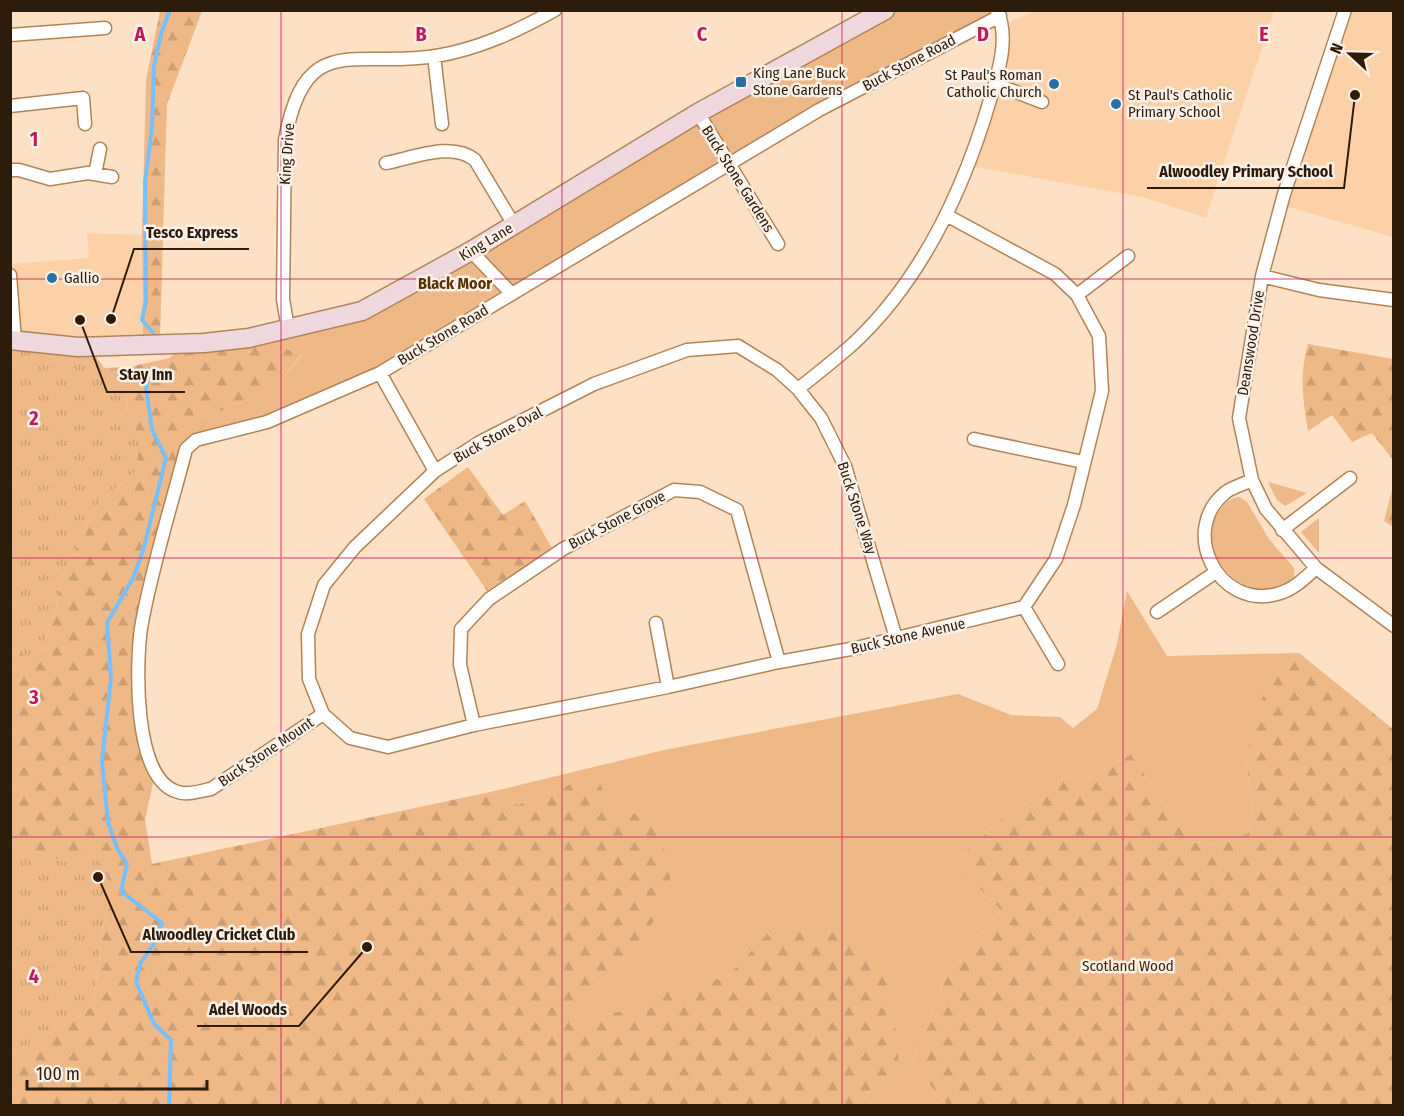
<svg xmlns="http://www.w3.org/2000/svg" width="1404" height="1116" font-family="'Fira Sans Condensed',sans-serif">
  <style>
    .built { fill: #fdd1a8 }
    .green { fill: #eeb987 }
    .forest { fill: url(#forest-firs) }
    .park { fill: url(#park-tufts) }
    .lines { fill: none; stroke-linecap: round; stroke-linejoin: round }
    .stream { stroke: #77c0fd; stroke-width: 4 }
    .street-casing { stroke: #b18458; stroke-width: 15 }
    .secondary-casing { stroke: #b18458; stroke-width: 21 }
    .street { stroke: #fff; stroke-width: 12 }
    .secondary { stroke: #eed8dd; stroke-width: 18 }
    .grid { fill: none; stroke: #c2185b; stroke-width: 1.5; stroke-opacity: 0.55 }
    .poi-dot { fill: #286fa3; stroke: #fbf1e8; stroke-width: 2 }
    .labels { text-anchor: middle; stroke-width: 5; stroke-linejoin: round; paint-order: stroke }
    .street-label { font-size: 15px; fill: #2e1c0a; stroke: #fbf1e8 }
    .poi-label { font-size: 15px; fill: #2e1c0a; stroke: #fbf1e8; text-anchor: start }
    .park-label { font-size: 15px; fill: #462600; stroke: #fbf1e8 }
    .neighbourhood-label { font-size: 16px; font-weight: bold; fill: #593200; stroke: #fbf1e8 }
    .grid-label { font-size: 20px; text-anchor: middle; font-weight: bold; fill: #c2185b; stroke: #fbf1e8; stroke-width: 5; stroke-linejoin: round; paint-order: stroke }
    .leader { fill: none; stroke: #2e1c0a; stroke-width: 2 }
    .callout-dot { fill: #2e1c0a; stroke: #fbf1e8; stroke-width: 2 }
    .callout-label { font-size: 16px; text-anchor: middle; font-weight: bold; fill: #2e1c0a; stroke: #fbf1e8; stroke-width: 5; stroke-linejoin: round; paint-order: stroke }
  </style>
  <defs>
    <pattern id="forest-firs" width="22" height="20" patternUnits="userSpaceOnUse" patternTransform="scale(1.5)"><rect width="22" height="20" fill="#eeb987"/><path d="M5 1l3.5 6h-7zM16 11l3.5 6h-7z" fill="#cc9e73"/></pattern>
    <pattern id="park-tufts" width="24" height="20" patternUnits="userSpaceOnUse" patternTransform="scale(1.5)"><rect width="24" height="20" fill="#eeb987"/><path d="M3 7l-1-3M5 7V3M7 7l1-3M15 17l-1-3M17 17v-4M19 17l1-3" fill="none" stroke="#cc9e73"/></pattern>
  </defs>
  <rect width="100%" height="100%" fill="#fee0c5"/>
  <path class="built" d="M1037,10L1274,11L1206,218L1142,197L970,166L1011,21Z
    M1345,11H1393V237L1281,205Z
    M87,233L142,235L143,339L96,340L11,331V264L89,258Z"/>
  <path class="green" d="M885,11H997L819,110L380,373L267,422L196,440L209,416L274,388L302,355L249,338L362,311Z
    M1268,482L1307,493L1285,506L1277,500Z
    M1240,497L1247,502L1269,539L1294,568V577C1260,616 1190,561 1218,513C1224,504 1230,498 1240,497Z
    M1319,518V552H1318L1301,532Z
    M1127,591L1167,656L1299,653L1271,680L1246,760L1253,810L1248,833L1220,844L1189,842L1131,754L1085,781L1068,776L1007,814L954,862L1001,910L946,977L912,1063L947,1105H860L859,1102L899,1065L773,929L727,977L653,994L632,1010L574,1019L593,989L623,961L613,812L579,781L518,805L490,792L664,750L958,694L1011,715L1060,717L1073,728L1097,709L1117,644Z"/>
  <path class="forest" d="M160,11H202L167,104L160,337L143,339L142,235L146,80Z
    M249,338L302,354L274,388L209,416L196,440L186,449L141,629L139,698L155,774L145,820L152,864L490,792L518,805L579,781L599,782L613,812L653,815L672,873L656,918L623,961L593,989L574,1019L631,1010L652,994L727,977L773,928L853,934L890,973L899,1065L860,1101V1106L11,1105V1054L79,1017L93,1005L105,915L114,899L65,862L11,843V652L27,655L41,653L56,608L61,581L92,514L101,500L136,471L137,433L129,417L126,397L129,367L170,358L182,344Z
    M1308,344L1393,359V460L1372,433L1352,442L1332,415L1308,431C1303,402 1299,374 1308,344Z
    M468,467L503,515L525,501L552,548L487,591L424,499Z
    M1393,486V527L1384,521Z
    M1299,653L1393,729V1105H947L912,1063L946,977L1001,910L954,862L1007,814L1068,776L1085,781L1131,754L1189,842L1220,844L1248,833L1253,810L1246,760L1254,715L1271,680Z"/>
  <path class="park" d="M10,345L95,355L104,368L129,367L126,397L129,417L137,433L139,448L136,471L101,500L92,514L61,581L56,608L41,653L27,655L11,652Z
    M11,843L65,862L83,849L104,866L114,899L105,915L93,1005L79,1017L11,1054Z"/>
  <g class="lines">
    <path class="stream" d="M154,334L142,320L146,301L145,183L152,127L154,66L161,34L170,10
      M150,369L146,387L152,430L166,458L143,551L133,578L107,623L111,678L102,761L108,822L117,848L127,864L121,891L162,923L154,944L140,964L136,982L154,1024L171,1040L169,1106"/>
    <g class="street-casing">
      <path id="street" d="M1345,10L1284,194L1262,276L1239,418L1252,480L1266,509L1316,568L1394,626
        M10,35L105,28
        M434,56L442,124
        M995,84L1042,102
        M10,106L83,98L85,124
        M698,113L778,244
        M386,163C413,158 452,141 475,160L514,225
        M10,170H19L50,179L88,173L112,177
        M95,174L100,149
        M471,251L511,293
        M10,275L15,341
        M1262,276L1319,290L1394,300
        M1077,295L1128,256
        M288,329L283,299L285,140C305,29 355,69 436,56C479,49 517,31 555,10
        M380,373L435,471
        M798,389C817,374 836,359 854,343C923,278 964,189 990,100C998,74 1010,37 997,11
        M974,439L1083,462
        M1252,480C1244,484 1233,487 1226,492C1178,530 1218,610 1277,594C1293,590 1304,579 1316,568
        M1282,530L1350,478
        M1024,607L1058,664
        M1157,612L1216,572
        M656,623L668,687
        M896,638L845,466L821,418L798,389L777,370L738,346L687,350L594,384L480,442L435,471L355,547L324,585L308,634L309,679L323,714L350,738L388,747L474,725L668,687L779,662L856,648L1024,607L1056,559L1074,505L1102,391L1099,336L1077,295L1055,274L946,215
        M323,714L211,789C200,791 186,796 175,791C133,775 136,664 141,628C151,570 171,507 186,449L196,440L267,422L380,373L819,110L1000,16
        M474,725L460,665L461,629L489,599L563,549L674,490L700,492L737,510L779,662"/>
    </g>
    <g class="secondary-casing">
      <path id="secondary" d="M10,340L78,347L204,343L249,338L362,311L471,251L698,113L885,10"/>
    </g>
    <use href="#street" class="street"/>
    <use href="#secondary" class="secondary"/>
  </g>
  <path class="grid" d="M281,10V1106M562,10V1106M842,10V1106M1123,10V1106M10,279H1394M10,558H1394M10,837H1394"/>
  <g class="poi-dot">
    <rect x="735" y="76" width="12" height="12" rx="3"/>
    <circle cx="1054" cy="84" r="6"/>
    <circle cx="1116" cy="104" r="6"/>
    <circle cx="52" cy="278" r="6"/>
  </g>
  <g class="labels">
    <g class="street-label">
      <text transform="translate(909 63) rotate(-28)" y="5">Buck Stone Road</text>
      <text transform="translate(287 154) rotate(-86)" y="5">King Drive</text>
      <text transform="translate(738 179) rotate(58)" y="5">Buck Stone Gardens</text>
      <text transform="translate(486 242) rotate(-31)" y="5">King Lane</text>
      <text transform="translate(443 335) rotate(-31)" y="5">Buck Stone Road</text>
      <text transform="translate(1251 343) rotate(-81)" y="5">Deanswood Drive</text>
      <text transform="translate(498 435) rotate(-29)" y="5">Buck Stone Oval</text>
      <text transform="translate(857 508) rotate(72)" y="5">Buck Stone Way</text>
      <text transform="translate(617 520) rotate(-28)" y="5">Buck Stone Grove</text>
      <text transform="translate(908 636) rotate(-13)" y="5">Buck Stone Avenue</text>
      <text transform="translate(266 752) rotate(-34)" y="5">Buck Stone Mount</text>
    </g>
    <g class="poi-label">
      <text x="753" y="78">King Lane Buck<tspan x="753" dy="17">Stone Gardens</tspan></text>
      <text x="1042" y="80" text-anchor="end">St Paul's Roman<tspan x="1042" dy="17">Catholic Church</tspan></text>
      <text x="1128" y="100">St Paul's Catholic<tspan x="1128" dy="17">Primary School</tspan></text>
      <text x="64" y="283">Gallio</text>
    </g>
    <g class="park-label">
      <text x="1128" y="971">Scotland Wood</text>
    </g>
    <g class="neighbourhood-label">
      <text x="455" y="289">Black Moor</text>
    </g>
  </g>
  <g class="grid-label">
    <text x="140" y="41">A</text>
    <text x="421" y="41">B</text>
    <text x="702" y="41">C</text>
    <text x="983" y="41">D</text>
    <text x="1264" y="41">E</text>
    <text x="34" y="146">1</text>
    <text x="34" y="425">2</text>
    <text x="34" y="704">3</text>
    <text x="34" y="983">4</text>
  </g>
  <path class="leader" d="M1355 95L1344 188H1147M111 319L134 249H249M80 320L107 392H185M98 877L131 952H308M367 947L299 1026H197"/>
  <g class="callout-dot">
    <circle cx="1355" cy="95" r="6"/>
    <circle cx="111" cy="319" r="6"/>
    <circle cx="80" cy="320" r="6"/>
    <circle cx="98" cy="877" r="6"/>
    <circle cx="367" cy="947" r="6"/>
  </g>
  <g class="callout-label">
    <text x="1246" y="177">Alwoodley Primary School</text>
    <text x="192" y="238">Tesco Express</text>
    <text x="146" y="380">Stay Inn</text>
    <text x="219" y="940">Alwoodley Cricket Club</text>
    <text x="248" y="1015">Adel Woods</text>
  </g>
  <rect width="1404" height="1116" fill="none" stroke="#2e1c0a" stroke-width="24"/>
  <g transform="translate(1350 54) rotate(292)" stroke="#fbf1e8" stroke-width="4.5" paint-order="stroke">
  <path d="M0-4.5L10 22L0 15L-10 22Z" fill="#2e1c0a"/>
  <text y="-9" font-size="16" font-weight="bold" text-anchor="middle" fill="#2e1c0a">N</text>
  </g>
  <path d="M27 1080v9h180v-9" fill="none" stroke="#2e1c0a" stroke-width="3"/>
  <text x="36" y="1080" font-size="18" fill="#2e1c0a" stroke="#fbf1e8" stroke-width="4.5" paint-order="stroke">100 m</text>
</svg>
